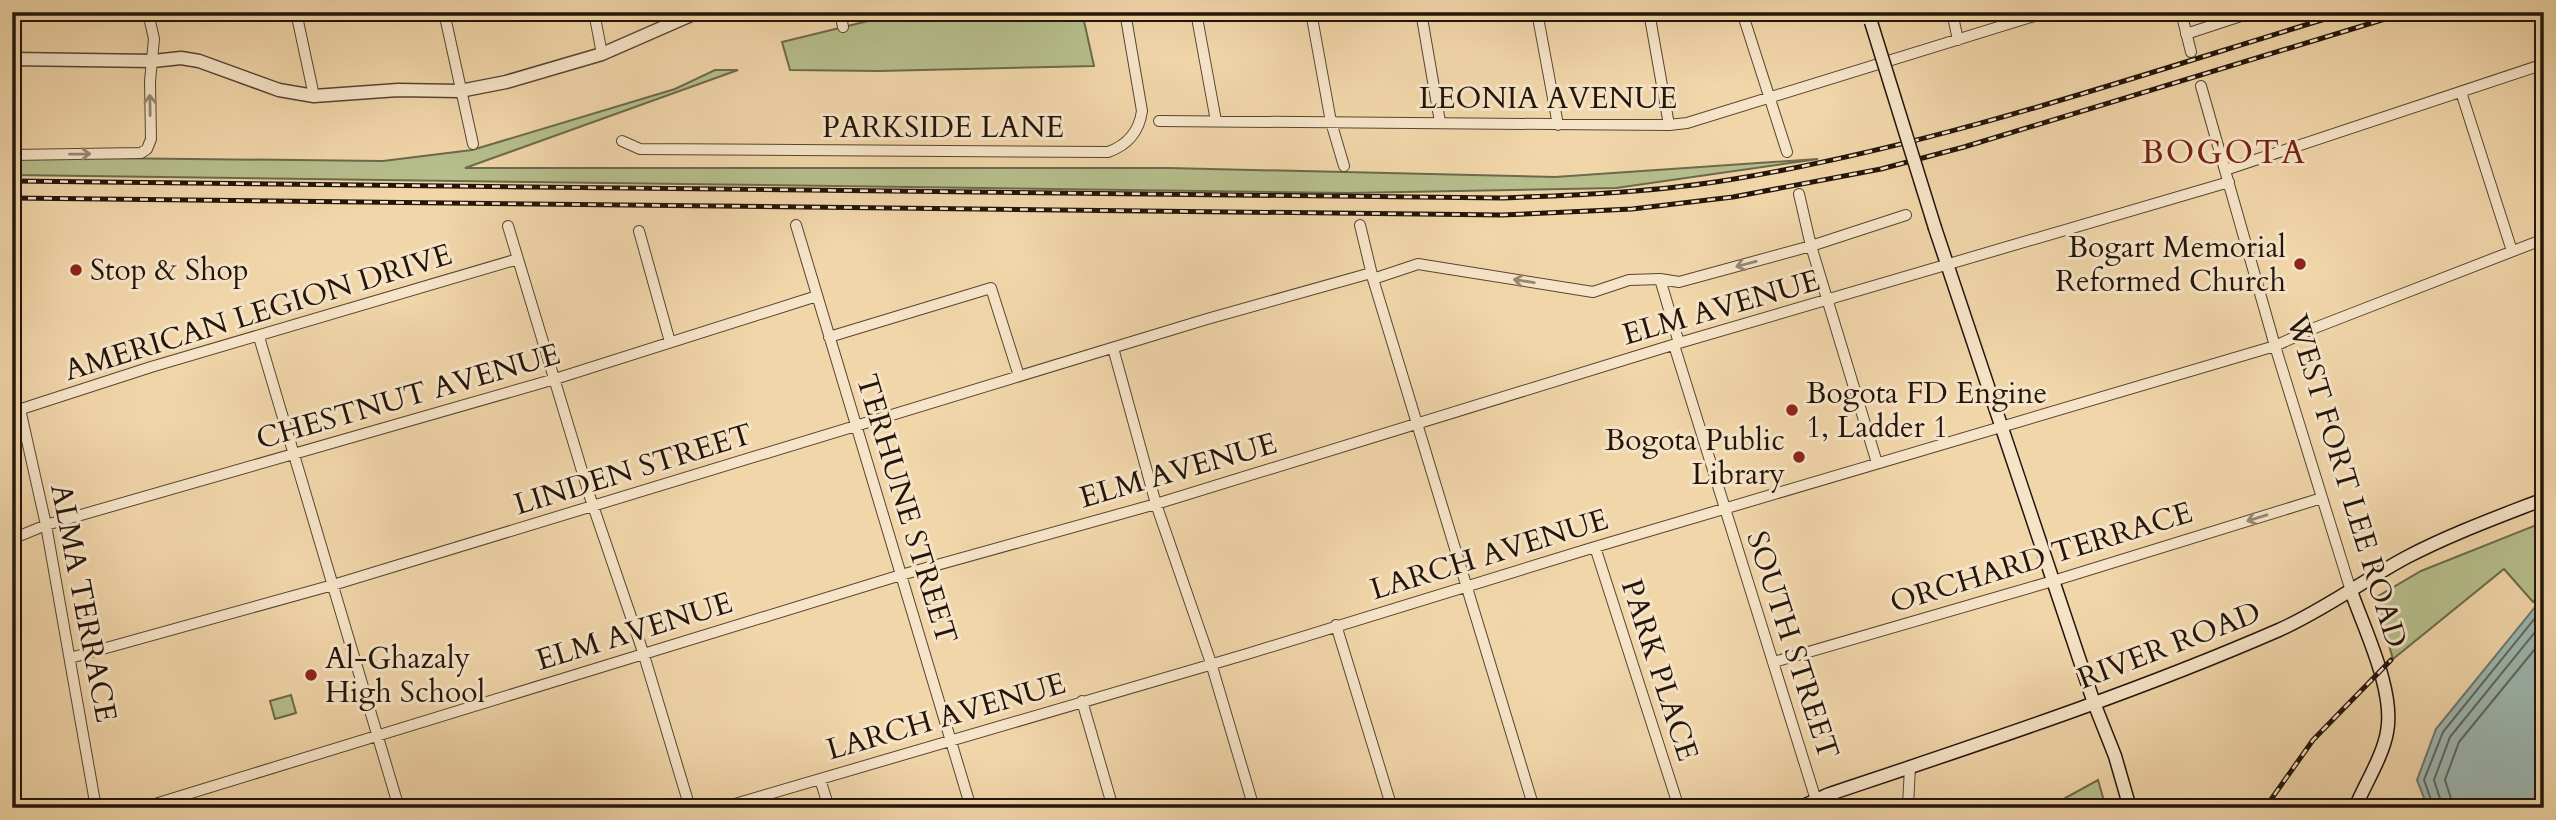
<svg xmlns="http://www.w3.org/2000/svg" width="2556" height="820" font-family="Cardo,serif">
  <style>
    .green { fill: #b6bf8c; stroke: #6c6a4b; stroke-width: 2 }
    .water { fill: #9db7b1; stroke: #6c766e; stroke-width: 2 }
    .lines { fill: none; stroke-linecap: round; stroke-linejoin: round }
    .shore { stroke: #60665e; stroke-width: 2 }
    .minor-casing { stroke: #564532; stroke-width: 12 }
    .tertiary-casing { stroke: #564532; stroke-width: 15 }
    .secondary-casing { stroke: #23150a; stroke-width: 15 }
    .minor { stroke: #f6e4c8; stroke-width: 10 }
    .tertiary { stroke: #f6e4c8; stroke-width: 12 }
    .secondary { stroke: #f6e4c8; stroke-width: 12 }
    .rail-casing { stroke: #23150a; stroke-width: 5 }
    .rail { stroke: #f6e4c8; stroke-width: 2.5; stroke-dasharray: 8; stroke-linecap: butt }
    .secondary-bridge-casing { stroke: #23150a; stroke-width: 15; stroke-linecap: butt }
    .secondary-bridge { stroke: #f6e4c8; stroke-width: 12 }
    .oneway { stroke: #978772 }
    .poi-dot { fill: #8f2418; stroke: #f6e4c8; stroke-width: 2.5 }
    .labels { text-anchor: middle; stroke-width: 6; stroke-linejoin: round; paint-order: stroke }
    .street-label { font-size: 30px; fill: #23150a; stroke: #f6e4c8 }
    .poi-label { font-size: 30px; fill: #23150a; stroke: #f6e4c8; text-anchor: start }
    .quarter-label { font-size: 33px; letter-spacing: 2px; fill: #7a1f14; stroke: #f6e4c8 }
  </style>
  <rect width="100%" height="100%" fill="#f1d6aa"/>
  <filter id="stains"><feTurbulence type="fractalNoise" baseFrequency=".00286" numOctaves="4"/><feColorMatrix values="0 0 0 0 .2 0 0 0 0 .09 0 0 0 0 .02 0 0 0 .5 -.17"/></filter>
  <radialGradient id="worn" r=".72"><stop offset=".6" stop-color="#630" stop-opacity="0"/><stop offset="1" stop-color="#630" stop-opacity=".3"/></radialGradient>
  <path class="green" d="M905,12H1082L1094,66L879,71L790,70L782,42Z
    M715,70H738L465,168H1169L1555,177L1818,159L1616,188L1349,193L12,175V157L383,161L472,150L675,89Z
    M2544,522V590L2533,602L2504,569L2393,659L2375,598L2421,571Z
    M291,695L296,713L275,719L270,701Z
    M2098,780L2106,808H2047L2049,807Z"/>
  <path class="water" d="M2544,596V808H2428L2417,780L2436,729Z"/>
  <g class="lines">
    <path class="shore" d="M2434,808L2424,780L2443,732L2544,607
      M2443,808L2434,780L2450,737L2544,621
      M2454,808L2445,780L2459,742L2544,638"/>
    <g class="minor-casing">
      <path id="minor" d="M296,12L314,96
        M444,12L473,144
        M594,12L602,54
        M840,12L843,27
        M1196,12L1216,121
        M1311,12L1331,122L1344,166
        M1421,12L1440,122
        M1537,12L1558,125
        M1649,12L1669,125
        M1742,12L1787,152
        M1952,12L1958,40
        M2181,12L2191,52
        M2186,34L2253,12
        M2201,86L2275,346L2351,591
        M2461,92L2512,251
        M1159,121L1669,125L1687,123L2047,12
        M622,141L640,149L1108,152C1128,145 1139,132 1142,111L1125,12
        M12,155L141,153L147,149L151,139L150,81L154,39L148,12
        M2225,170L2544,64
        M1799,194L1811,246L1877,463
        M796,225L971,808
        M1360,225L1373,279L1534,808
        M508,226L589,494L643,652L690,808
        M639,231L670,342
        M1373,279L1418,264L1593,292L1629,280L1660,279L1679,282L1811,246L1906,215
        M1660,279L1679,343
        M259,337L399,808
        M829,337L991,288L1019,376
        M1674,345L1816,800
        M1113,348L1156,504L1211,663L1254,808
        M20,409L46,525L96,808
        M12,412L151,367L518,259
        M12,539L46,525L555,379L817,296
        M1595,547L1679,808
        M1336,625L1392,808
        M70,658L333,585L1207,319L1371,273
        M1774,662L2053,581L2322,498
        M1082,701L1113,808
        M1910,767L1908,806L1914,807
        M820,779L829,808
        M142,808L901,575L1156,504L1679,343L2229,182
        M721,808L1247,654L1595,547L2275,346L2312,329L2544,239"/>
    </g>
    <g class="tertiary-casing">
      <path id="tertiary" d="M12,59L153,61L181,58L199,61L279,90L314,96L398,90L460,91L506,82L602,54L698,12"/>
    </g>
    <g class="secondary-casing">
      <path id="secondary" d="M1935,228L2094,703L2115,756L2130,808
        M2351,591C2365,631 2395,691 2387,732C2383,756 2365,784 2355,808
        M1799,808L1827,795C1979,744 2132,694 2279,630C2324,610 2364,580 2407,557C2451,534 2498,517 2544,499"/>
    </g>
    <use href="#minor" class="minor"/>
    <use href="#tertiary" class="tertiary"/>
    <use href="#secondary" class="secondary"/>
    <g class="rail-casing">
      <path id="rail" d="M12,181L1502,198C1579,195 1658,192 1734,179C1944,144 2145,73 2348,12
        M12,198L1502,215L1632,209L1733,197L1881,169L1964,147L2408,12
        M2265,808L2313,740L2391,660"/>
    </g>
    <use href="#rail" class="rail"/>
    <g class="secondary-bridge-casing">
      <path id="secondary-bridge" d="M1871,22L1935,228"/>
    </g>
    <use href="#secondary-bridge" class="secondary-bridge"/>
  </g>
  <defs><path id="oneway-shaft" d="M-6 0H5M1.5-3L5.5 0L1.5 3" fill="none" stroke-width="1.6" stroke-linecap="round" stroke-linejoin="round" transform="scale(1.75)"/></defs>
  <g class="oneway">
    <use href="#oneway-shaft" transform="translate(150 105) rotate(-91)"/>
    <use href="#oneway-shaft" transform="translate(80 154) rotate(-1)"/>
    <use href="#oneway-shaft" transform="translate(1746 264) rotate(165)"/>
    <use href="#oneway-shaft" transform="translate(1524 281) rotate(-171)"/>
    <use href="#oneway-shaft" transform="translate(2257 518) rotate(163)"/>
  </g>
  <g class="poi-dot">
    <circle cx="2300" cy="264" r="7"/>
    <circle cx="76" cy="270" r="7"/>
    <circle cx="1792" cy="410" r="7"/>
    <circle cx="1799" cy="457" r="7"/>
    <circle cx="311" cy="675" r="7"/>
  </g>
  <g class="labels">
    <g class="street-label">
      <text x="1548" y="108">LEONIA AVENUE</text>
      <text x="943" y="137">PARKSIDE LANE</text>
      <text transform="translate(1721 307) rotate(-16)" y="10">ELM AVENUE</text>
      <text transform="translate(258 312) rotate(-17)" y="10">AMERICAN LEGION DRIVE</text>
      <text transform="translate(408 396) rotate(-16)" y="10">CHESTNUT AVENUE</text>
      <text transform="translate(633 469) rotate(-17)" y="10">LINDEN STREET</text>
      <text transform="translate(1178 470) rotate(-16)" y="10">ELM AVENUE</text>
      <text transform="translate(2347 481) rotate(73)" y="10">WEST FORT LEE ROAD</text>
      <text transform="translate(907 509) rotate(73)" y="10">TERHUNE STREET</text>
      <text transform="translate(1489 554) rotate(-17)" y="10">LARCH AVENUE</text>
      <text transform="translate(2041 557) rotate(-17)" y="10">ORCHARD TERRACE</text>
      <text transform="translate(84 603) rotate(79)" y="10">ALMA TERRACE</text>
      <text transform="translate(634 631) rotate(-17)" y="10">ELM AVENUE</text>
      <text transform="translate(1793 645) rotate(72)" y="10">SOUTH STREET</text>
      <text transform="translate(2169 645) rotate(-21)" y="10">RIVER ROAD</text>
      <text transform="translate(1660 670) rotate(72)" y="10">PARK PLACE</text>
      <text transform="translate(946 716) rotate(-16)" y="10">LARCH AVENUE</text>
    </g>
    <g class="poi-label">
      <text x="2286" y="257" text-anchor="end">Bogart Memorial<tspan x="2286" dy="34">Reformed Church</tspan></text>
      <text x="90" y="280">Stop &amp; Shop</text>
      <text x="1806" y="403">Bogota FD Engine<tspan x="1806" dy="34">1, Ladder 1</tspan></text>
      <text x="1785" y="450" text-anchor="end">Bogota Public<tspan x="1785" dy="34">Library</tspan></text>
      <text x="325" y="668">Al-Ghazaly<tspan x="325" dy="34">High School</tspan></text>
    </g>
    <g class="quarter-label">
      <text x="2224" y="163">BOGOTA</text>
    </g>
  </g>
  <rect width="2556" height="820" fill="none" stroke="#f1d6aa" stroke-width="42"/>
  <rect x="14" y="14" width="2528" height="792" fill="none" stroke="#23150a" stroke-width="3.5"/>
  <rect x="21" y="21" width="2514" height="778" fill="none" stroke="#23150a" stroke-width="2"/>
  <rect width="100%" height="100%" filter="url(#stains)"/>
  <rect width="100%" height="100%" fill="url(#worn)"/>
</svg>
